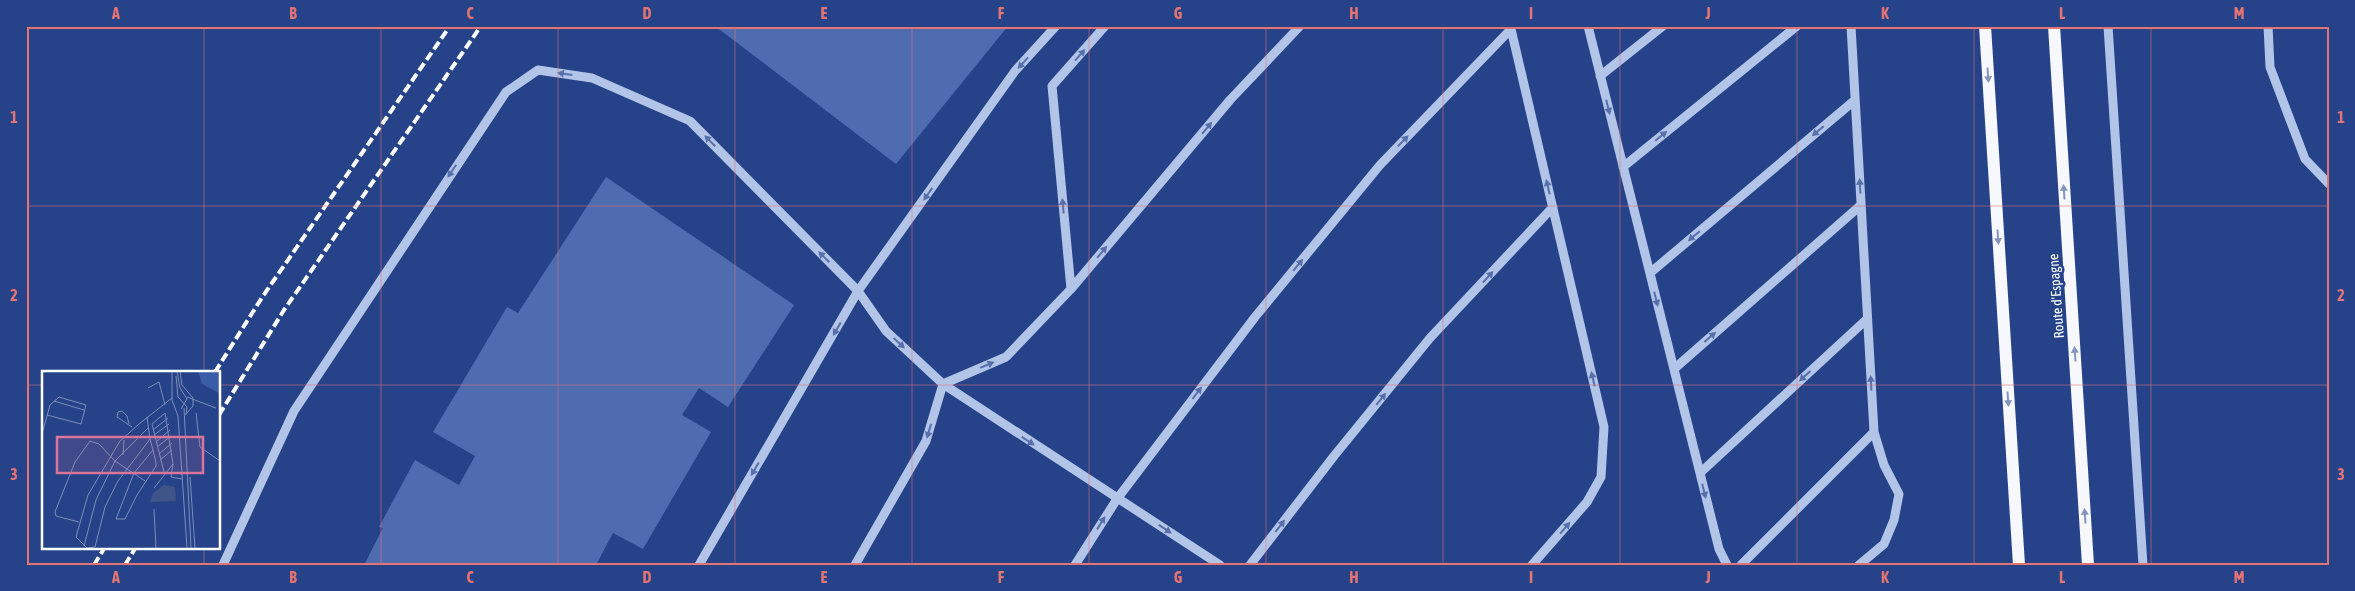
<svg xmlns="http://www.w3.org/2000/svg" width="2355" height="591" font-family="'Asap Condensed',sans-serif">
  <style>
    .building { fill: #4f6cb1 }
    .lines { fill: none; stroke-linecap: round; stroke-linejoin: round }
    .minor { stroke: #b3c4e9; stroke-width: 9 }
    .major { stroke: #f7f8fe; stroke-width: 12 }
    .rail { stroke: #fff; stroke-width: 4; stroke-dasharray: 9 4; stroke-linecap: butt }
    .oneway { fill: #5770ab }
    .oneway2 { fill: #8494be }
    .grid { fill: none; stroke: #e47373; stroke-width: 1; stroke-opacity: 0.55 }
    .labels { text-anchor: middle; stroke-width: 5; stroke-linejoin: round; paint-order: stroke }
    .street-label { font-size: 14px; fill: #fff; stroke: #264389 }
    .inset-road { fill: none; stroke: #7d8eb8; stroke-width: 1 }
    .view { fill: #da749d; fill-opacity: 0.15; stroke: #da749d; stroke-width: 2.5 }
    .inset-edge { fill: none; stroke: #fff; stroke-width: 2.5 }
    .neatline { fill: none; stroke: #e47373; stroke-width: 2 }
    .grid-label { font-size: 16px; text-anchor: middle; font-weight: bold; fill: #e47373 }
  </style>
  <rect width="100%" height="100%" fill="#264389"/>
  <path class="building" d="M715,26H1008L896,164Z
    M606,177L794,305L728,407L699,388L682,415L711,432L643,549L613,533L596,565H364L383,528L379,527L415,460L459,485L475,456L433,432L507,307L518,313Z"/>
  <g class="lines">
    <path class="minor" d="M1588,26L1719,549L1727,565
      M1851,26L1874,432
      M2108,26L2143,565
      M2268,26L2270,67L2305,159L2329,184
      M1511,29L1604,427L1601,477L1587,502L1532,565
      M1600,76L1663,26
      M1623,167L1797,26
      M1650,273L1855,100
      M1071,289L1052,86L1105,26
      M1674,369L1861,205
      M1700,473L1867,319
      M223,565L294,411L506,92L538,70L592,78L690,121L858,291L886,331L943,384L1220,565
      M699,565L858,291L1015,71L1056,26
      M855,565L926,441L943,384L1006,357L1071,289L1230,100L1300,26
      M1075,565L1117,499L1255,317L1380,165L1511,29L1510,26
      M1250,565L1334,456L1430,338L1553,207
      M1741,565L1874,432L1884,465L1899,494L1894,520L1884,544L1859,565"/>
    <path class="major" d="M1985,26L2019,565
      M2054,26L2088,565"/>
    <path class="rail" d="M215,372L263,296L450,26
      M219,415L284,310L481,26
      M94,565L105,547
      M125,565L136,547"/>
  </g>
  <defs><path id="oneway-solid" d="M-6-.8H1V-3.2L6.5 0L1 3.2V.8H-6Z" transform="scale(1.25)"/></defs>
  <g class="oneway">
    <use href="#oneway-solid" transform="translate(1080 55) rotate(-48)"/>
    <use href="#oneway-solid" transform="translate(1023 63) rotate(132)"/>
    <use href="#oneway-solid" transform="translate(565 74) rotate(-172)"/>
    <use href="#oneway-solid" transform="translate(1608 107) rotate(76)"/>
    <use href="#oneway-solid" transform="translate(1207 128) rotate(-50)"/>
    <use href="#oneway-solid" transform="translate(1818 131) rotate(140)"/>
    <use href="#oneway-solid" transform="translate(1661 136) rotate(-39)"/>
    <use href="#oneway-solid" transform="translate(710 141) rotate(-135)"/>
    <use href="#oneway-solid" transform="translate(1403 141) rotate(-46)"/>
    <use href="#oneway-solid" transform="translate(452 171) rotate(124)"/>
    <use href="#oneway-solid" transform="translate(1860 186) rotate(-93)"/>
    <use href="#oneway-solid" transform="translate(1548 187) rotate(-103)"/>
    <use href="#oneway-solid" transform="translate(928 194) rotate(125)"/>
    <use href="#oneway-solid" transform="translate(1063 206) rotate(-95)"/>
    <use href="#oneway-solid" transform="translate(1694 236) rotate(140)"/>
    <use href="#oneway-solid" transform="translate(1102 252) rotate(-50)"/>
    <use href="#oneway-solid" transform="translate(824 257) rotate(-135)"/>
    <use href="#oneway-solid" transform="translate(1298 265) rotate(-50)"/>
    <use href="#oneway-solid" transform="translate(1488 277) rotate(-47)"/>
    <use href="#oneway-solid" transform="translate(1656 299) rotate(76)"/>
    <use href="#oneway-solid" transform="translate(837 329) rotate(120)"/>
    <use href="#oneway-solid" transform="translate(1710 337) rotate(-41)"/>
    <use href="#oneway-solid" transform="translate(899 343) rotate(43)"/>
    <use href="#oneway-solid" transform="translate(987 365) rotate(-23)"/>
    <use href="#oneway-solid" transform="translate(1805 376) rotate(138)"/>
    <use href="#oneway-solid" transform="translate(1593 379) rotate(-103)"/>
    <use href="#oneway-solid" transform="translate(1871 383) rotate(-93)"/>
    <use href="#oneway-solid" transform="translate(1197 393) rotate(-53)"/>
    <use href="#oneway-solid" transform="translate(1381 399) rotate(-51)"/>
    <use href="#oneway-solid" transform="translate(929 431) rotate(106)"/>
    <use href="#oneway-solid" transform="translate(1028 441) rotate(33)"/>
    <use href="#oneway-solid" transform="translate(755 469) rotate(120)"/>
    <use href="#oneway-solid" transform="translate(1704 491) rotate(76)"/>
    <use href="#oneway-solid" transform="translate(1101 523) rotate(-58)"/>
    <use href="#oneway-solid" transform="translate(1280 526) rotate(-52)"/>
    <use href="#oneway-solid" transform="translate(1565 528) rotate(-49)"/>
    <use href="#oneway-solid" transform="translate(1165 529) rotate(33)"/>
  </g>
  <g class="oneway2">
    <use href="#oneway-solid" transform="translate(1988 75) rotate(86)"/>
    <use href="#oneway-solid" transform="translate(2064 192) rotate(-94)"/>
    <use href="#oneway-solid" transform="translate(1998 237) rotate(86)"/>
    <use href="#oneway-solid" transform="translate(2075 354) rotate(-94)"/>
    <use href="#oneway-solid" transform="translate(2008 399) rotate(86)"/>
    <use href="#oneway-solid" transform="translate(2085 516) rotate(-94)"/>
  </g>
  <path class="grid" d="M204,26V372M381,26V565M558,26V565M735,26V565M912,26V565M1089,26V565M1266,26V565M1443,26V565M1620,26V565M1797,26V565M1974,26V565M2151,26V565M26,206H2329M26,385H44M219,385H2329M204,547V565"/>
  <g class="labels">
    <g class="street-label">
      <text transform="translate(2056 296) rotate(-94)" y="5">Route d'Espagne</text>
    </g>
  </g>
  <g transform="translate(42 371)">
    <rect width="178" height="178" fill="#264389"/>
    <path d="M156,0H177V22L160,13Z" fill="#3b5ca6"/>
    <path d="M122,114L133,116L134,130L108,131L111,122Z" fill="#3f5488"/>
    <path class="inset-road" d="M130,0V29L136,45L145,177M135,0L138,17L145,28L139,38M138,0L140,14L151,27V35L144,43M134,5L136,26L145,36L144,44M106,17L117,11L123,34M145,26L174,37M12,30L42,39M142,37L149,177M154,42L158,76L178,90M87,53L85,45L80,40L76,41L75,46L90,56M97,53L78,70L46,124L34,166L45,177L53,176L63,136L76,110L108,68L105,46M97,53L130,27M111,59L126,47M0,63L8,34L17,26L44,34L39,53L5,44M112,64L127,53M108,68L111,79L114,92V95L95,124L83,148H74L92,102L111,79M114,71L128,59M115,76L129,65M117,83L130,72M81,84L82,69M118,89L130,79M122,101L110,53L123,42L131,93M148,106L153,177M112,117L131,93L129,106L140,108M112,138L114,177M37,151L14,145L13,141L33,91L48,70L57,73L73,90L103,110M42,175L54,129L73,90L106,57"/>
    <path class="view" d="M15,66H161V102H15Z"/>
    <rect width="178" height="178" class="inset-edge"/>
  </g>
  <rect width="2355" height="591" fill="none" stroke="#264389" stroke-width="55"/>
  <rect x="28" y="28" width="2300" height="536" class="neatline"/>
  <g class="grid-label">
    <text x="116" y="19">A</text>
    <text x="293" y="19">B</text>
    <text x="470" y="19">C</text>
    <text x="647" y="19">D</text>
    <text x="824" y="19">E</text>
    <text x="1001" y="19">F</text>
    <text x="1178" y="19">G</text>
    <text x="1354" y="19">H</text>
    <text x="1531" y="19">I</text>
    <text x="1708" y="19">J</text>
    <text x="1885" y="19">K</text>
    <text x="2062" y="19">L</text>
    <text x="2239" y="19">M</text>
    <text x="14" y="123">1</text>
    <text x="2341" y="123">1</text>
    <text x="14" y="301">2</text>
    <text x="2341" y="301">2</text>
    <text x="14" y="480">3</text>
    <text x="2341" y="480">3</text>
    <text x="116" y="583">A</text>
    <text x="293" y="583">B</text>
    <text x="470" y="583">C</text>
    <text x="647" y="583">D</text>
    <text x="824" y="583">E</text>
    <text x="1001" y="583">F</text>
    <text x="1178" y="583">G</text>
    <text x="1354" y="583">H</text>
    <text x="1531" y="583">I</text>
    <text x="1708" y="583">J</text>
    <text x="1885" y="583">K</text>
    <text x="2062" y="583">L</text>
    <text x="2239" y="583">M</text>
  </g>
</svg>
